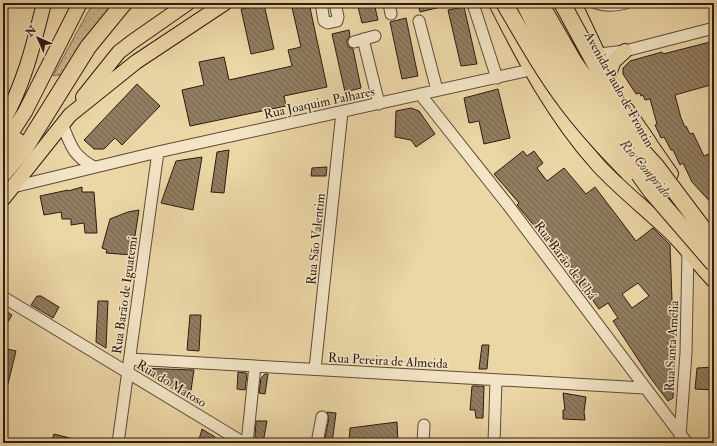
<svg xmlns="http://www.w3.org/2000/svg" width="717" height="446" font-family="'IM FELL Double Pica',serif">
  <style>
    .grass { fill: url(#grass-dots); stroke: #7c6850 }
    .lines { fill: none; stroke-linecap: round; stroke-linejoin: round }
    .river { stroke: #ab9674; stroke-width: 18 }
    .building { fill: url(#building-back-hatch); stroke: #2e1b12; fill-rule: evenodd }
    .minor-casing { stroke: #5d4a37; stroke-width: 13 }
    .major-casing { stroke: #2e1b12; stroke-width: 16 }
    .highway-casing { stroke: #2e1b12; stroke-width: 18 }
    .minor { stroke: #f2e4c5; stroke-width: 11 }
    .major { stroke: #ebd6a6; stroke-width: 14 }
    .highway { stroke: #ebd6a6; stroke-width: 16 }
    .highway-bridge-casing { stroke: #2e1b12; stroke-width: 18; stroke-linecap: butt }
    .highway-bridge { stroke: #ebd6a6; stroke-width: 16 }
    .labels { text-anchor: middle; stroke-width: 3; stroke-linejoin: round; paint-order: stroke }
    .street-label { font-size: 13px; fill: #2e1b12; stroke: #f2e4c5 }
    .water-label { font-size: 14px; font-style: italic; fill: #5a4634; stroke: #f2e4c5 }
  </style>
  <defs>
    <pattern id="grass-dots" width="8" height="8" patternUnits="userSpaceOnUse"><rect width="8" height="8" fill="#cbb68d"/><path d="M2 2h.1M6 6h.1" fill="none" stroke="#af9c79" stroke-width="1.8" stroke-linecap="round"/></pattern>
    <pattern id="building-back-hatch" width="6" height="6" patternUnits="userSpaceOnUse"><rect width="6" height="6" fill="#907c5f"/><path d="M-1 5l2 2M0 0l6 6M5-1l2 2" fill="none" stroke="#76654d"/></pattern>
  </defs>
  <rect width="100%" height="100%" fill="#ebd6a6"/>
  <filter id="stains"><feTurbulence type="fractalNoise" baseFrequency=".005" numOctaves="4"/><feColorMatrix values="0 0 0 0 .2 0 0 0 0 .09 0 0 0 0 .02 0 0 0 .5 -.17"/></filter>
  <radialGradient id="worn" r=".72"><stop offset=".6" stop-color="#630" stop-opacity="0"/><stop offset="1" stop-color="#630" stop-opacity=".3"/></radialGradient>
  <path class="grass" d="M93,3H118L62,74L53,76Z"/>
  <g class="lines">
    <path class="river" d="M620,137L675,202"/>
  </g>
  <path class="building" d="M291,3H309L327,87L284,96L286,106L190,126L182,90L204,85L199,62L224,57L229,80L292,66L288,50L301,47Z
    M357,3H374L378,20L362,23Z
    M418,3H445V6L420,12Z
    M264,4L274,49L251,54L241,9Z
    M464,7L477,64L461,66L448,10Z
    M406,18L418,76L402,79L390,22Z
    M349,30L350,36L347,40V44L349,47L353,49L361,88L345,92L332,34Z
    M714,41V84L675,95L681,118L685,127L686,126L690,134L693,133L704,156L708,154L714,161V206L692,182L683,163L680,165L673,150H671L664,137L661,138L655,125L657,124L650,99L645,100L643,95L641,96L640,93L636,94L623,74V68L630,61L662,52L663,54Z
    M137,84L160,106L122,145L115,138L104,149H94L84,140Z
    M498,89L510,138L484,144L479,121L469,123L464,98Z
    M411,108L419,111L435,134L416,147L411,140L395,137L396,111Z
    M229,150L224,193L211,192L217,152Z
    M523,151L527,156L534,151L543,163L537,168L547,181L564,168L586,194L595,187L636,241L653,228L670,245L672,300L676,342L673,398L668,401L649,376L613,321L618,318L608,303L599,309L591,298L589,299L572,276L576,273L538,226L536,228L517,205L519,203L494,174ZM638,283L649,296L632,308L622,294Z
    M202,157L193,210L161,203L176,161Z
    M327,167L326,176H311L312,168Z
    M82,187V192H94L97,233H85L84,223L71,225V219H62L61,212L44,215L40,196L68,190V191Z
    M139,210L132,255L106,253L107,250L102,248L110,219L128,212Z
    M37,296H41L59,307L53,318L31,305Z
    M98,301H108L106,348L96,342Z
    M3,309L12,315L3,330Z
    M190,315H201L199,351L187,350Z
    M482,345H489L487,369H479Z
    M3,348L16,351L6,392H3Z
    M714,367V390L695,389L697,368Z
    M136,368L194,370L190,397Z
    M238,372L246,373L247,374L245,390L237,389Z
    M265,374H268L265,394L259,393L261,378Z
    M472,386H484L483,418H476L475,410H470Z
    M563,393L586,397L584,412L585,420L563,419V410H565Z
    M327,412L336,413L332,443H324L329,418Z
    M256,421H267L263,443L255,437Z
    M397,422L398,443H349L350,428Z
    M202,429L215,437L214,443H198Z
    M54,434L77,440L76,443H51Z"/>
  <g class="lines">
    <g class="minor-casing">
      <path id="minor" d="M321,3L324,21L328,23L337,21L338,17L335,3
        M389,3L391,14
        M596,3C606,7 616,5 626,3
        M474,7L497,78
        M419,21L437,90
        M363,39L379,104
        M354,42L375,36
        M599,54L625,51L714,28
        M420,94L508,205L687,443
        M62,124C71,145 72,155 94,167
        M13,187L158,152L539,68
        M3,297L244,443
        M130,359L644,388
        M315,369L342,112
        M680,436L686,353L688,251
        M118,443L158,152
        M247,443L255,366
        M317,443L322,417
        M423,443L424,425
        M494,443L496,380"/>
    </g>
    <g class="major-casing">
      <path id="major" d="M496,3C525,61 555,117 598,165C622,191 651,213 676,238C689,252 701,267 714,281
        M574,3L602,62
        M609,74L614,61L625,51
        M83,97L119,52L132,42L188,3
        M3,121C24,85 34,43 44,3
        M642,132L671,174
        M3,146L25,112L80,3
        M3,162L18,140
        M3,199L70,115L136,62L225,3"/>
    </g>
    <g class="highway-casing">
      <path id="highway" d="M626,110L648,142
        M3,174L25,148L88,47L124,3"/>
    </g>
    <use href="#minor" class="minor"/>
    <use href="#major" class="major"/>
    <use href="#highway" class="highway"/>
    <g class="highway-bridge-casing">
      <path id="highway-bridge" d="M504,3C523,35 541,69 564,99C583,125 605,149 628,172
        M524,3L539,32L573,86L613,138L651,191L714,264
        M540,3L574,62L598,97L628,135L656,166L714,243
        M562,3L612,95L631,126"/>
    </g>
    <use href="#highway-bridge" class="highway-bridge"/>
  </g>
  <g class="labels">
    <g class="street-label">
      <text transform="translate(620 89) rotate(61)" y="5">Avenida Paulo de Frontin</text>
      <text transform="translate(319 102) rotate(-12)" y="5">Rua Joaquim Palhares</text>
      <text transform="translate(315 239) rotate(-84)" y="5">Rua São Valentim</text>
      <text transform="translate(566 260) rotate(53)" y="5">Rua Barão de Ubá</text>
      <text transform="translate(124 295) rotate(-82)" y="5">Rua Barão de Iguatemi</text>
      <text transform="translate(671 346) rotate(-87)" y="5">Rua Santa Amélia</text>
      <text transform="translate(388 360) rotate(3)" y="5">Rua Pereira de Almeida</text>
      <text transform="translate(172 383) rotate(31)" y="5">Rua do Matoso</text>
    </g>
    <g class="water-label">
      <text transform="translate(646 168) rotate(50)" y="5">Rio Comprido</text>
    </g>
  </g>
  <rect width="717" height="446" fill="none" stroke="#ebd6a6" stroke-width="16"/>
  <rect x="4" y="4" width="709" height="438" fill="none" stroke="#2e1b12" stroke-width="2"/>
  <rect x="8" y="8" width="701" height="430" fill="none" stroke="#2e1b12"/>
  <g transform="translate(38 38) rotate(315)" stroke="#f2e4c5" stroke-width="3" paint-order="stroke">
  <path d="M0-3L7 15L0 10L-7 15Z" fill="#2e1b12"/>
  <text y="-6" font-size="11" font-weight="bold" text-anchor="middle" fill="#2e1b12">N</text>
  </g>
  <rect width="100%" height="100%" filter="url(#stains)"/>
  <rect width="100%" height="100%" fill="url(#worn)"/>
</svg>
